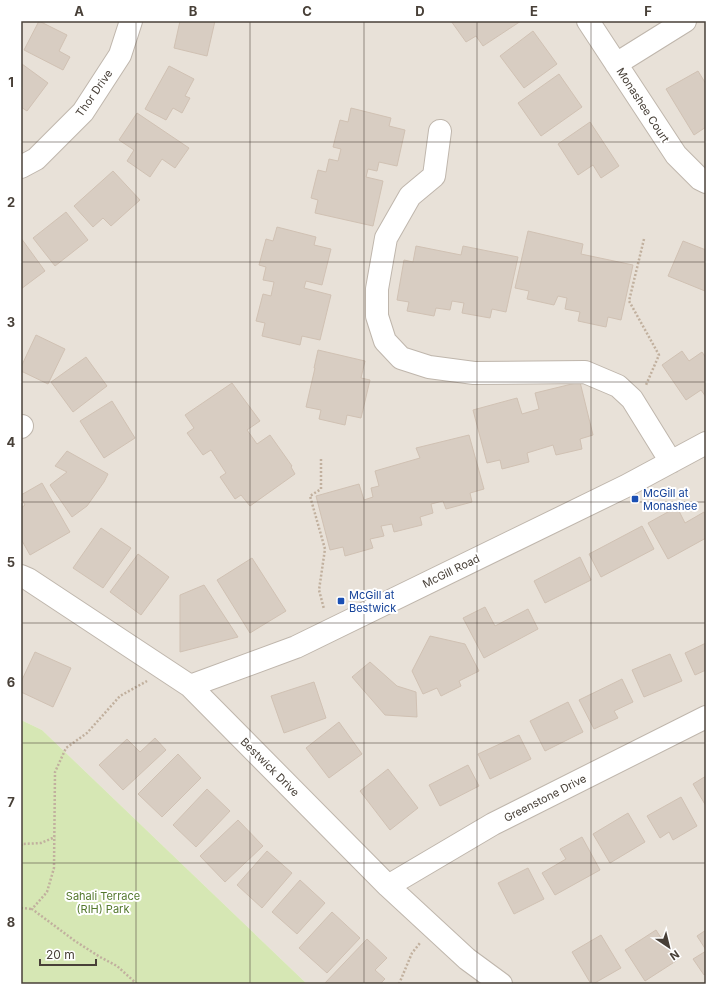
<svg xmlns="http://www.w3.org/2000/svg" width="727" height="1005" font-family="Inter,sans-serif">
  <style>
    .residential { fill: #e8e1d8 }
    .green { fill: #d6e7b4 }
    .building { fill: #d8cdc2; stroke: #d0c1b3 }
    .lines { fill: none; stroke-linecap: round; stroke-linejoin: round }
    .minor-casing { stroke: #bfb6ac; stroke-width: 24 }
    .path { stroke: #c1b09e; stroke-width: 2.5; stroke-dasharray: 2 2; stroke-linecap: butt }
    .minor { stroke: #fff; stroke-width: 22 }
    .grid { fill: none; stroke: #484038; stroke-width: 1; stroke-opacity: 0.55 }
    .transit-dot { fill: #1a4fb4; stroke: #fff; stroke-width: 1.5 }
    .labels { text-anchor: middle; stroke-width: 4; stroke-linejoin: round; paint-order: stroke }
    .street-label { font-size: 11px; fill: #484038; stroke: #fff }
    .transit-label { font-size: 11px; fill: #164399; stroke: #fff; text-anchor: start }
    .park-label { font-size: 11px; fill: #53782d; stroke: #fff }
    .neatline { fill: none; stroke: #484038; stroke-width: 1.5 }
    .grid-label { font-size: 13px; text-anchor: middle; font-weight: bold; fill: #484038 }
  </style>
  <rect width="100%" height="100%" fill="#f4f0ea"/>
  <path class="residential" d="M21,21H706V984H307L42,730L21,720Z"/>
  <path class="green" d="M21,720L42,730L307,984H21Z"/>
  <path class="building" d="M39,21L67,35L59,51L70,57L63,70L24,50Z
    M180,21H215L207,56L174,48Z
    M451,21H521L483,46L476,36L466,42Z
    M533,31L557,64L524,88L500,56Z
    M22,64L48,83L27,111L21,107Z
    M169,66L194,79L185,96L190,98L182,113L173,108L166,120L145,109Z
    M698,71L706,84V127L694,135L666,89Z
    M559,74L582,107L541,136L518,103Z
    M351,108L391,118L389,126L405,130L397,166L379,162L377,171L368,169L366,177L383,181L373,226L315,213L318,200L311,198L318,170L326,172L329,159L338,161L341,149L333,147L340,120L348,122Z
    M137,113L189,148L175,168L162,159L150,177L127,161L134,150L119,140Z
    M590,122L619,166L601,178L593,165L578,175L558,144Z
    M113,171L140,200L111,226L103,218L93,227L74,206Z
    M66,212L88,240L55,266L33,238Z
    M277,227L316,237L314,245L331,249L322,285L306,281L304,288L331,295L320,340L302,336L300,345L262,336L265,323L256,321L263,294L271,296L274,282L263,280L266,267L259,265L266,239L273,241Z
    M528,231L583,244L581,254L633,265L621,320L608,317L606,327L578,321L580,312L565,309L567,298L558,296L554,305L527,299L529,291L515,288Z
    M21,238L45,271L21,289Z
    M683,241L706,250L705,291L668,276Z
    M416,246L461,255L463,246L518,257L506,312L492,309L490,318L462,313L464,303L452,301L450,310L436,308L434,316L407,311L409,302L397,300L404,260L413,262Z
    M36,335L65,349L48,384L21,371V367Z
    M318,350L365,361L361,378L370,380L361,418L347,415L345,425L319,419L321,410L306,407L315,368H314Z
    M682,351L689,361L702,352L706,358V397L701,390L686,400L662,365Z
    M86,357L107,386L73,412L51,382Z
    M580,382L593,435L580,439L582,449L556,455L553,445L527,453L529,462L502,469L500,460L487,463L473,410L517,398L522,414L539,409L535,393Z
    M232,383L260,421L247,430L257,444L270,435L292,466L291,467L295,474L250,506L241,495L235,499L220,477L226,473L211,450L203,455L187,433L194,428L185,415Z
    M112,401L135,438L104,458L80,421Z
    M469,435L484,489L470,493L472,502L446,509L443,501L431,504L433,513L420,517L422,525L394,532L392,524L381,526L384,536L370,539L373,548L345,556L343,547L330,550L316,496L359,484L364,500L373,497L371,488L379,486L375,471L420,458L416,448Z
    M67,451L108,474L104,482L87,506L72,517L50,485L67,472L55,466Z
    M42,483L70,532L30,555L21,539V508L25,505L21,498V495Z
    M677,507L685,523L704,512L706,516V538L668,559L648,523Z
    M642,526L654,549L601,577L589,554Z
    M101,528L131,548L103,588L73,568Z
    M138,554L169,577L141,615L110,592Z
    M580,557L591,580L545,603L534,581Z
    M252,558L286,611L250,633L217,580Z
    M204,585L238,637L180,652V595Z
    M485,607L495,626L528,609L538,629L484,658L463,618Z
    M430,636L465,644L479,671L459,681L461,686L441,696L437,688L423,694L412,671Z
    M706,643V670L695,675L685,653Z
    M35,652L71,668L53,707L21,692V682Z
    M670,654L682,681L644,697L632,670Z
    M370,662L397,686L416,692L417,717L385,715L352,677Z
    M622,679L633,702L614,711L618,718L594,729L579,700Z
    M314,682L326,718L284,733L271,696Z
    M568,702L583,732L545,751L530,721Z
    M339,722L362,754L329,778L306,748Z
    M519,735L531,759L490,779L478,754Z
    M155,738L166,750L123,790L99,765L127,739L140,752Z
    M178,754L201,778L162,817L138,794Z
    M468,765L479,786L440,806L429,785Z
    M388,769L418,808L390,830L360,791Z
    M706,776V806L693,784Z
    M207,789L230,811L196,847L173,825Z
    M681,797L697,826L673,840L669,832L660,838L647,816Z
    M628,813L645,842L610,863L593,834Z
    M238,820L263,846L225,882L200,856Z
    M582,837L600,870L555,895L542,873L566,859L560,849Z
    M267,851L292,873L262,908L237,885Z
    M528,868L544,899L514,914L498,883Z
    M300,880L325,903L297,934L272,912Z
    M332,912L360,938L327,973L299,948Z
    M656,930L676,961L645,981L625,950Z
    M706,930V950L697,936Z
    M601,935L621,968L593,984H591L572,952Z
    M367,939L387,958L375,970L385,979L380,984H324Z
    M706,951V974L704,975L693,959Z"/>
  <g class="lines">
    <g class="minor-casing">
      <path id="minor" d="M588,21L676,155L700,179L706,182
        M616,64L685,21
        M440,131L434,176L410,196L386,238L377,289V316L385,341L401,358L429,367L474,373L585,372L618,386L632,399L671,462
        M21,167L36,159L83,112L120,55L131,21
        M21,427L22,426
        M21,576L28,579L190,686L388,886L467,959L501,984
        M190,686L296,647L626,486L706,443
        M388,886L493,824L706,717"/>
    </g>
    <path class="path" d="M644,239L629,301L659,355L646,385
      M321,459V489L310,496L325,549L319,590L324,609
      M21,846L22,844L41,843L55,837
      M21,908L32,909
      M137,984L117,966L100,957L75,941L32,909L47,892L54,868L55,772L66,748L87,733L120,696L147,681
      M399,984L412,953L420,943"/>
    <use href="#minor" class="minor"/>
  </g>
  <path class="grid" d="M136,21V984M250,21V984M364,21V984M477,21V984M591,21V984M21,142H706M21,262H706M21,382H706M21,502H706M21,623H706M21,743H706M21,863H706"/>
  <g class="transit-dot">
    <rect x="631" y="495" width="8" height="8" rx="2"/>
    <rect x="337" y="597" width="8" height="8" rx="2"/>
  </g>
  <g class="labels">
    <g class="street-label">
      <text transform="translate(94 93) rotate(-55)" y="4">Thor Drive</text>
      <text transform="translate(643 105) rotate(57)" y="4">Monashee Court</text>
      <text transform="translate(451 571) rotate(-26)" y="4">McGill Road</text>
      <text transform="translate(270 767) rotate(45)" y="4">Bestwick Drive</text>
      <text transform="translate(545 798) rotate(-27)" y="4">Greenstone Drive</text>
    </g>
    <g class="transit-label">
      <text x="643" y="497">McGill at<tspan x="643" dy="13">Monashee</tspan></text>
      <text x="349" y="599">McGill at<tspan x="349" dy="13">Bestwick</tspan></text>
    </g>
    <g class="park-label">
      <text x="103" y="900">Sahali Terrace<tspan x="103" dy="13">(RIH) Park</tspan></text>
    </g>
  </g>
  <rect width="727" height="1005" fill="none" stroke="#ffffff" stroke-width="44"/>
  <g transform="translate(669 947) rotate(145)" stroke="#ffffff" stroke-width="3" paint-order="stroke">
  <path d="M0-3L7 15L0 10L-7 15Z" fill="#484038"/>
  <text y="-6" font-size="11" font-weight="bold" text-anchor="middle" fill="#484038">N</text>
  </g>
  <path d="M40 959v6h56v-6" fill="none" stroke="#484038" stroke-width="2"/>
  <text x="46" y="959" font-size="12" fill="#484038" stroke="#ffffff" stroke-width="3" paint-order="stroke">20 m</text>
  <rect x="22" y="22" width="683" height="961" class="neatline"/>
  <g class="grid-label">
    <text x="79" y="16">A</text>
    <text x="193" y="16">B</text>
    <text x="307" y="16">C</text>
    <text x="420" y="16">D</text>
    <text x="534" y="16">E</text>
    <text x="648" y="16">F</text>
    <text x="11" y="87">1</text>
    <text x="11" y="207">2</text>
    <text x="11" y="327">3</text>
    <text x="11" y="447">4</text>
    <text x="11" y="567">5</text>
    <text x="11" y="687">6</text>
    <text x="11" y="807">7</text>
    <text x="11" y="927">8</text>
  </g>
</svg>
